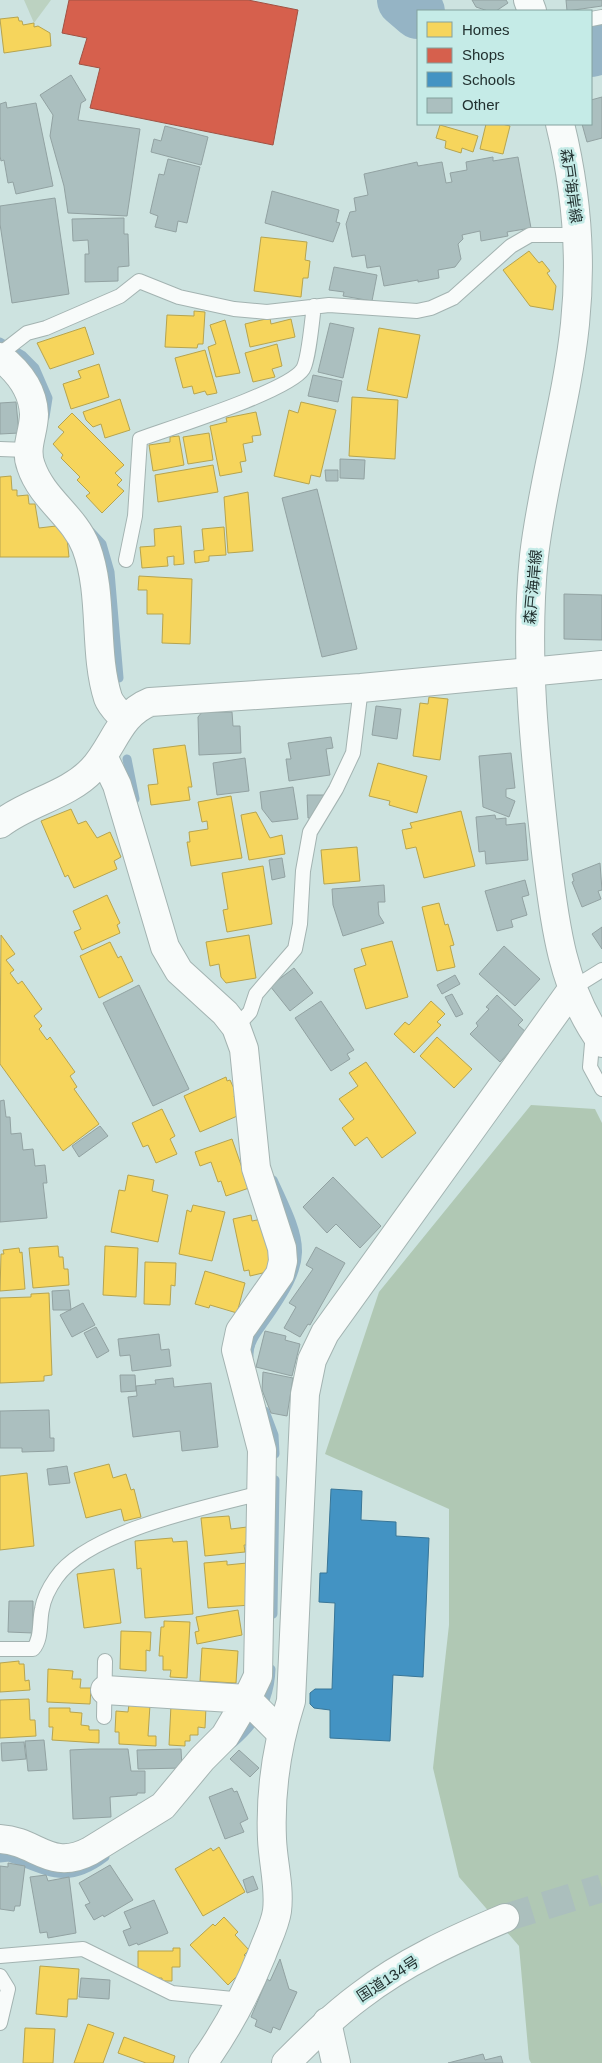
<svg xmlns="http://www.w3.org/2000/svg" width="602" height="2063" font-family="Helvetica,'Noto Sans JP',sans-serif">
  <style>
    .green { fill: #bcd2c1 }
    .forest { fill: #b0c8b4 }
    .homes { fill: #f6d55c; stroke: #b6a44f }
    .shops { fill: #d6604d; stroke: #a05244 }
    .schools { fill: #4393c3; stroke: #397697 }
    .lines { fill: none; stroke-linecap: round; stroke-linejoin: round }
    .stream { stroke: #95b4c5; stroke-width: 9 }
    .river { stroke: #95b4c5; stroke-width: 54 }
    .building { fill: #abbfbf; stroke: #92a2a2 }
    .highway-tunnel { stroke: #abbfbd; stroke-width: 28; stroke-dasharray: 28 14; stroke-linecap: butt }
    .lane-casing { stroke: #a3b3b1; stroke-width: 16 }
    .street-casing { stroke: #a3b3b1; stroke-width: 30 }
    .secondary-casing { stroke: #a3b3b1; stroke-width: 30 }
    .highway-casing { stroke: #a3b3b1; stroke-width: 30 }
    .lane { stroke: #f8fbfa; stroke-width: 14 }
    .street { stroke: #f8fbfa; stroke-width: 28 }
    .secondary { stroke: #f8fbfa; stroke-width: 28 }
    .highway { stroke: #f8fbfa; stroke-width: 28 }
    .labels { text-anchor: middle; stroke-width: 5; stroke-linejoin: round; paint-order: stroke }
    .street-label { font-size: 15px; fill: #223130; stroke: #c5ebe7 }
  </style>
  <rect width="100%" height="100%" fill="#cde3e0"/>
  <path class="green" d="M24,0H51L34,23Z"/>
  <path class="forest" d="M531,1105L595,1109L602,1123V2063H531L529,2059L519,1946L459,1877L433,1768L449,1625V1509L325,1454L379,1292Z"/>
  <path class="homes" d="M18,17L19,21H22L23,25L34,23V27L38,26L50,33L51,46L4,53L0,19Z
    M486,124H502L510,126L503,154L480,149Z
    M440,125L478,136L473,152L462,148L461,153L445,148L446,141L436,138Z
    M261,237L307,242L305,260L310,261L308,278H303L301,297L254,291Z
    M529,251L539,263L542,261L550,271L547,273L556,286L553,310L530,306L503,270Z
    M194,311L205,312L203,344H198L197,348L165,347L167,315L194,316Z
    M270,318L271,324L291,319L295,337L250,347L245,324Z
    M225,320L240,373L216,377L208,347L216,344L210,325Z
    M85,327L94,354L50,369L37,343Z
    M379,328L420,335L407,398L367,390Z
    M277,344L282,366L272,369L275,377L253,382L245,353Z
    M205,350L217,393L207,395L205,391L194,394L192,386L183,388L175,358Z
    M99,364L109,397L71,409L63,384L81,378L78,371Z
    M352,397L398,400L395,459L349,456Z
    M120,399L130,430L105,438L101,424L93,427L86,420L83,412Z
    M301,402L336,410L320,477L311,475L309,484L274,476L289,410L298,413Z
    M256,412L261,435L252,436L253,442L243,444L246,461L240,462L242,472L220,476L210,426L227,422L226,418Z
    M72,413L124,465L115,473L122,480L117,485L124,491L102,513L86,496L90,493L77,480L80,477L61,458L63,455L53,444L64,432L58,427Z
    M209,433L213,460L188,464L183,437Z
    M179,436L184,465L153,471L149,445L170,442V437Z
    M213,465L218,492L158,502L155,475Z
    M11,476L12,490H17V496L28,495L29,504H35L39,528L56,526L67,538L69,557H0V477Z
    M248,492L253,551L228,553L224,497Z
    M181,526L184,564L174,565V556L167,557L168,566L142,568L140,547L155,546L154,529Z
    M224,527L226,555L209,556V561L195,563L194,551L204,550L202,529Z
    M139,576L192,579L190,644L162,643L163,614H147V590H138Z
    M429,697L448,699L440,760L413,756L420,703L428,704Z
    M185,745L192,787H188L190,800L151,805L148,785L158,784L153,749Z
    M378,763L427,776L417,813L389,805L390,801L369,796Z
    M231,796L242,858L191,866L187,842H190L189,832L208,829L207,821L202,822L198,802Z
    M71,809L78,824L86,821L97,838L110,832L121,857L114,861L117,869L74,888L68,875L65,877L41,821Z
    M461,811L475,866L424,878L416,847L406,849L402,830L412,828L410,823Z
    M256,812L270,838L282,835L285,854L249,860L241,815Z
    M357,847L360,881L324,884L321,850Z
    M263,866L272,924L227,932L223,910L228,909L222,873Z
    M107,895L120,923L117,925L120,933L82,950L74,932L81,929L73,911Z
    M439,903L445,925L448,924L454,945L450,946L455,967L437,971L422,907Z
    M1,935L15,954L6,960L14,970L10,973L18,984L22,981L42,1009L34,1016L42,1026L39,1029L47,1040L50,1037L75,1072L70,1076L77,1087L74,1089L99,1124L63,1151L0,1064Z
    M249,935L256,978L226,983L221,977L219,964L210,966L206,942Z
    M392,941L408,997L366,1009L354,969L366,965L361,949Z
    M110,942L118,958L121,956L133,981L99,998L80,956Z
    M431,1001L445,1014L437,1022L441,1025L414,1053L394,1034L405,1022L409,1025Z
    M437,1037L472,1069L454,1088L420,1056Z
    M366,1062L416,1133L382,1158L367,1137L355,1146L342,1128L354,1119L339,1099L358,1086L349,1073Z
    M226,1077L227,1081L230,1080L237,1095L234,1096L242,1114L200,1132L184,1096Z
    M162,1109L175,1136L170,1139L177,1154L156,1163L148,1145L143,1147L132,1123Z
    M232,1139L249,1188L226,1196L221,1181L218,1182L211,1162L200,1166L195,1152Z
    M128,1175L154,1180L152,1191L168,1195L158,1242L111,1232L119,1190L125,1191Z
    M193,1205L225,1212L212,1261L179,1254L187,1210L191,1212Z
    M251,1215L252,1221L262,1219L273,1268L271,1271L250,1276L249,1270L244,1271L233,1219Z
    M58,1246L59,1257H63L64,1269H68L69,1285L33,1288L29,1248Z
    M105,1246L138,1248L136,1297L103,1295Z
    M19,1248L20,1253L22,1252L25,1289L0,1291L1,1254H4L3,1250Z
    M145,1262L176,1263L175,1286L171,1285L170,1305L144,1304Z
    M205,1271L245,1283L237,1313L210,1305L209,1308L195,1304Z
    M49,1293L52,1375L44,1376V1381L0,1383V1298L31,1297V1294Z
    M109,1464L113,1478L126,1474L131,1490L134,1489L141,1517L124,1521L121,1509L86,1518L74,1473Z
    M27,1473L34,1546L0,1550V1476Z
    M229,1516L231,1529L247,1527L248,1545H244L245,1552L205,1556L201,1518Z
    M172,1538L173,1542L187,1541L193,1614L145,1618L141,1568L137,1569L135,1541Z
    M227,1561V1565L247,1563L251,1605L208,1608L204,1563Z
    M114,1569L121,1623L84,1628L77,1574Z
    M238,1610L242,1635L197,1644L195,1632L199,1631L196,1617Z
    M164,1621L190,1622L187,1678L170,1677L171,1670H163V1656H159L161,1627H164Z
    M121,1631L151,1632L150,1651L146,1650V1671L120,1669Z
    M202,1648L238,1651L236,1683L200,1681Z
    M19,1661V1664H24L25,1681L29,1680L30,1690L0,1692V1663Z
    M48,1669L73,1671L72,1679H81L80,1688H91L90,1704L47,1702Z
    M29,1699L30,1720H35L36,1736L0,1738V1700Z
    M129,1704L150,1705L148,1736H156V1746L119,1744V1732H115L116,1711L128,1712Z
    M171,1705L206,1707L205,1728L198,1727V1735H190V1741H185V1746L169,1745Z
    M49,1708H70V1712L82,1713L81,1725L89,1726V1730H99V1743L52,1740L53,1727H49Z
    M219,1847L245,1892L203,1916L175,1869L211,1848L213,1851Z
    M224,1917L238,1932L235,1935L249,1950L244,1955L249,1960L247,1966L228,1985L190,1945L213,1924L215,1926Z
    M173,1948H180V1967H172V1981H162V1978H148V1973H138V1951H173Z
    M40,1966L79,1969L77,1999H68L67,2017L36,2014Z
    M88,2024L114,2033L103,2063H74Z
    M25,2028L55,2029L53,2063H23Z
    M124,2037L175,2056L173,2063H146L118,2053Z"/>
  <path class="shops" d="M69,0H248L298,10L273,145L90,108L100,68L79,64L87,38L62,33Z"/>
  <path class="schools" d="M331,1489L362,1491L361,1520L396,1522V1536L429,1538L423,1677L393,1675L390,1741L330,1738V1710L314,1708L310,1704V1693L315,1689H332L335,1603L319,1602L320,1573H327Z"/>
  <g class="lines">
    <path class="stream" d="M0,342L22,355L35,368L48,398L45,417
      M90,531L102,544L110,572L119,678
      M127,759L135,799
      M249,1356C248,1343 258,1331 265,1321C309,1258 305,1248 273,1180
      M265,1411L274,1435L275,1454
      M273,1614L275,1480
      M233,1743C256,1724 270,1701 271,1669
      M0,1858L9,1857C48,1871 67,1886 105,1857"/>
    <path class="river" d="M404,0L418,12
      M591,50L602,47"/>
  </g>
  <path class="building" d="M472,0H506L508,3L496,11H488L476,7Z
    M566,0H602V6L567,11Z
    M71,75L86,100L81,103L78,120L140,129L127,216L68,213L64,186L50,136L53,115L40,95Z
    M602,97V138L587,142L582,124H591V100Z
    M6,102L7,108L36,103L53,186L16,194L13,182L8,183L4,160L1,161L0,156V104Z
    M165,126L208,137L201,165L151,152L154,139L161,141Z
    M493,157V161L518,157L531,228L507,232L508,236L481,241L480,231L462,235L463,239L458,244L461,259L455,267L438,270L439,278L418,282V280L384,286L380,266L367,268L365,255L352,257L346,224L350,212L356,211L354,198L368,195L364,174L417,162L418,166L442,162L446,183L452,182L450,173L467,170L466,162Z
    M168,159L200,167L187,223L178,221L176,232L155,227L158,216L150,213L159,174L164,175Z
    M272,191L339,210L336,222L340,223L333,242L265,223Z
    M55,198L69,294L12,303L0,224V206Z
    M124,218V234H128L129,266L118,267V281L85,282V254H89L88,240L73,241L72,219Z
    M334,267L377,275L372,301L343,296L344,292L329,290Z
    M330,323L354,328L343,378L318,372Z
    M313,375L342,381L338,402L308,396Z
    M16,402L19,433L0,434V403Z
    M340,459L365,460L364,479L340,478Z
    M325,470H338V481H326Z
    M317,489L357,649L322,657L282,498Z
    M564,594L602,595V640L564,639Z
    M376,706L401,709L397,739L372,735Z
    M202,712H232L233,726H240L241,753L199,755L198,717Z
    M331,737L333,748L326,749L330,775L289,781L286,759H291L288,743Z
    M511,753L515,788L506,789V797L515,801L509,817L483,807L479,756Z
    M245,758L249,791L217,795L213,763Z
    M293,787L298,819L272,822L262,809L260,792Z
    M307,795H324V800L311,818H308Z
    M495,815L496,819L506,818V825L525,823L528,860L486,864L485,851L479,852L476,817Z
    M282,858L285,877L272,880L269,860Z
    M600,863L602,890L598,891L601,899L582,907L572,882L574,881L572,874Z
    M525,880L529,895L522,897L527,915L511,920L513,927L497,931L485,891Z
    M384,885L385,902H378L379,915L384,923L343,936L333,905L332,889Z
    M602,927V949L592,934Z
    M504,946L540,979L515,1006L479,974Z
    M294,968L313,993L290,1011L270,986Z
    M455,975L460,984L442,994L437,985Z
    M139,985L189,1089L153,1106L103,1003Z
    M452,994L463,1014L456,1017L445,997Z
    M497,995L523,1020L518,1025L527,1033L500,1062L470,1034L478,1026L476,1023L489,1009L486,1007Z
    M321,1001L354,1050L347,1054L350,1059L331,1071L295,1018Z
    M4,1100L6,1117H10L11,1134L21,1133L23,1150L33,1149L35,1166L45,1165L47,1183H43L47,1218L0,1222V1101Z
    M100,1126L108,1136L79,1157L72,1146Z
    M333,1177L381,1226L360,1248L336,1224L327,1233L303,1207Z
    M316,1247L345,1263L310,1325L308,1324L300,1337L284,1328L296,1307L289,1303L313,1269L306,1265Z
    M69,1290L71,1310H53L52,1291Z
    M83,1303L95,1325L72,1337L60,1315Z
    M96,1327L109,1351L97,1358L84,1333Z
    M265,1331L286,1336L285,1340L300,1344L292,1376L256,1367Z
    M159,1334L161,1350L169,1349L171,1366L132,1371L130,1355L120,1356L118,1339Z
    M263,1372L293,1378L287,1416L271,1413L262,1390Z
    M120,1375H135L136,1391L121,1392Z
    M173,1378L174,1387L211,1383L218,1447L182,1451L180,1431L133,1437L128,1397L137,1396L136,1386L156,1384L155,1380Z
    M49,1410L50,1438H54V1451L22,1452V1448H0V1411Z
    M67,1466L70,1483L49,1485L47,1469Z
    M9,1601H33V1633L8,1632Z
    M44,1740L47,1770L28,1771L25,1741Z
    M24,1742L26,1759L2,1761L1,1743Z
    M91,1749H128L131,1771H145V1793H137V1795L110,1797L111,1817L73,1819L70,1750Z
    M181,1749L182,1768L138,1769L137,1750Z
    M239,1750L259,1768L250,1777L230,1759Z
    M232,1788L234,1792L237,1791L248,1819L240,1823L244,1832L225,1839L209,1797Z
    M8,1863L25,1866L20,1906H15L14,1911L0,1909V1866L8,1867Z
    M110,1865L133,1900L104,1917L103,1915L94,1920L85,1905L90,1903L79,1883Z
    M46,1875L48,1881L69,1877L76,1933L48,1938L47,1932L40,1933L30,1877Z
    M253,1876L258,1889L247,1893L243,1880Z
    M154,1900L168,1933L138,1945L137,1943L129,1946L123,1931L131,1928L124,1912Z
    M280,1959L289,1989L297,1992L280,2030L273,2027L271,2033L255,2026L257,2020L251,2017L267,1979L270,1981Z
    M81,1978L110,1980L109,1999L79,1997Z
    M483,2054L485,2060L501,2056L503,2063H448Z"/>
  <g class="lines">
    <path class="highway-tunnel" d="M505,1918L602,1888"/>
    <g class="lane-casing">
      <path id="lane" d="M591,19L602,17
        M0,354L27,333L46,328L120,296L139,281L179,297L234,309L267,312L329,305L417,311L431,308L453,298L511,246L530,235H578
        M0,449L27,450
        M126,560L135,516L140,439C170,428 289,391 303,369C309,359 312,319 314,306
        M573,988L602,970
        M236,1027L250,1012L256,994L295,949L300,924L303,871L310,832L336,789L353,753L361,688
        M593,1032L590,1067L602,1089
        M0,1649H33C42,1639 39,1622 42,1609C44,1597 49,1588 56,1578C88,1531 207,1507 261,1493
        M104,1717L105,1661
        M0,1956L83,1949L172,1993L243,2000
        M0,1976L8,1989L0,2023"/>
    </g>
    <g class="street-casing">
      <path id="street" d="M0,357C18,371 33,390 34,414C34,433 24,447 31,466C42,499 74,516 86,547C104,595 93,651 108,698C111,706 119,713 124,719
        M103,756L117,785L165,947L179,971L225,1013L236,1027L244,1049L256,1168L282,1248L283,1261L280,1274L240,1331L236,1350L262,1450L258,1676L247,1699L281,1733
        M0,824C28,802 67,796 92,770C114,747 118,715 150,702L361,688L602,665
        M0,1839C37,1841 50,1872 90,1851L163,1806L202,1759L225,1736L247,1699L105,1690
        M327,2022L336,2063"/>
    </g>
    <g class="secondary-casing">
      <path id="secondary" d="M528,0L532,11
        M560,124C576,189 582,257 575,324C567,402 543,478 534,556C524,654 535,754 546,852C554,918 561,988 602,1043
        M203,2063C228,2028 246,1994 262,1954C267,1940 275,1925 277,1911C280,1887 273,1863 272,1839C270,1793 277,1745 291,1701L305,1394L312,1360L325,1333L573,988"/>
    </g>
    <g class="highway-casing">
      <path id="highway" d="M286,2063C310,2039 333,2016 360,1996C404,1962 455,1939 505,1918"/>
    </g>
    <use href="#lane" class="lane"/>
    <use href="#street" class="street"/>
    <use href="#secondary" class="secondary"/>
    <use href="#highway" class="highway"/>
  </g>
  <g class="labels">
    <g class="street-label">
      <text transform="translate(571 186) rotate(82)" y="5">森戸海岸線</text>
      <text transform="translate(533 587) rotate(-85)" y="5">森戸海岸線</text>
      <text transform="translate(388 1979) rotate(-33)" y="5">国道134号</text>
    </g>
  </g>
  <rect x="417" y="10" width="175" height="115" fill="#c5ebe7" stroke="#84a19e"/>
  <rect x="427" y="22" width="25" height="15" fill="#f6d55c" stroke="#84a19e"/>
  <text x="462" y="35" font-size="15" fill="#223130">Homes</text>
  <rect x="427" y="48" width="25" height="15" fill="#d6604d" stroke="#84a19e"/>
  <text x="462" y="60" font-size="15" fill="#223130">Shops</text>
  <rect x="427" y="72" width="25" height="15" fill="#4393c3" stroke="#84a19e"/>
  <text x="462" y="85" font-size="15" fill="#223130">Schools</text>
  <rect x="427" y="98" width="25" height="15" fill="#abbfbf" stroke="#84a19e"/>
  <text x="462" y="110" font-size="15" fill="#223130">Other</text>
</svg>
